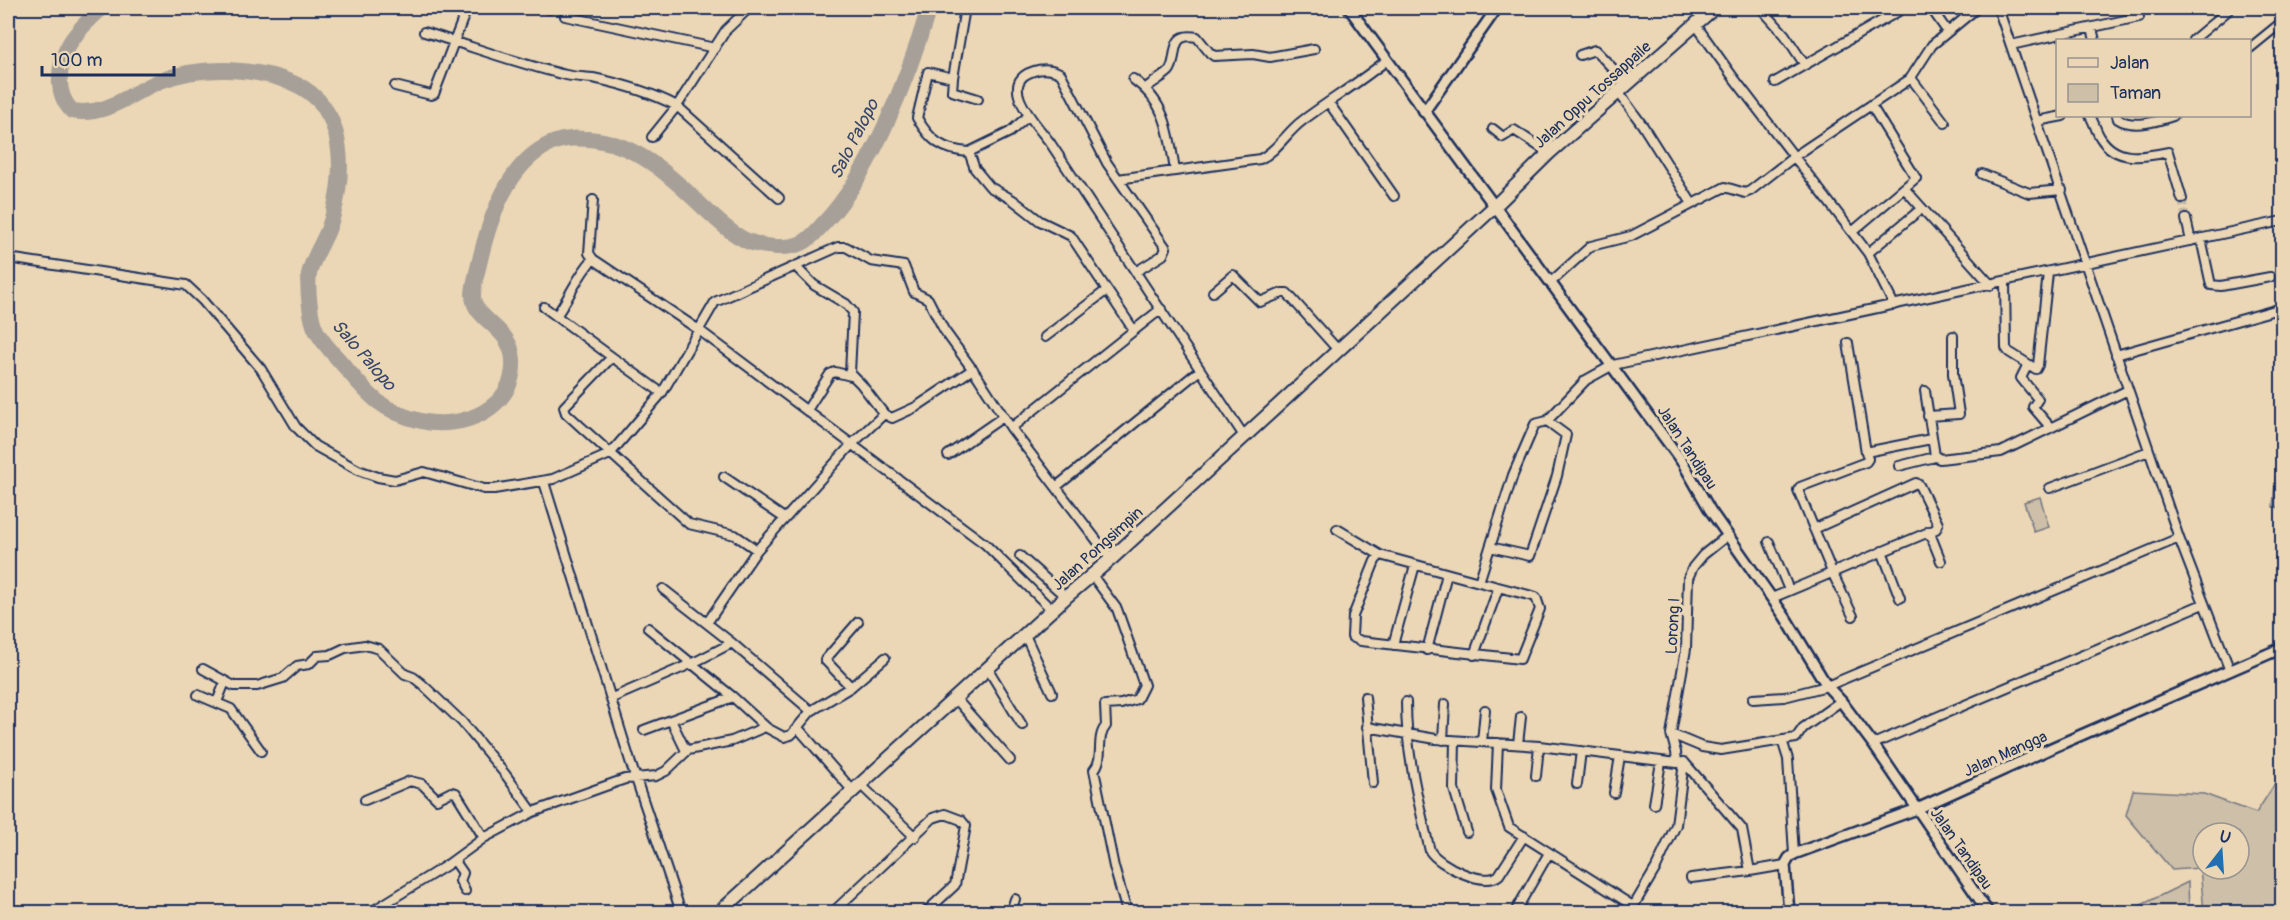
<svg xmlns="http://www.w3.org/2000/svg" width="2290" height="920" font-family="Pangolin,sans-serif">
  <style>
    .green { fill: #cdbfa8; stroke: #747783; stroke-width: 1.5; fill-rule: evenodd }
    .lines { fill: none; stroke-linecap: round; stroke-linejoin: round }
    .river { stroke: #a7a099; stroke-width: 16 }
    .minor-tunnel { stroke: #c1b5a4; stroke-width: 8; stroke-dasharray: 8 4; stroke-linecap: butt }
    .minor-casing { stroke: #1b2f5e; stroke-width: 12 }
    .tertiary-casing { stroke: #1b2f5e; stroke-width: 14 }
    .primary-casing { stroke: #1b2f5e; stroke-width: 16 }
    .minor { stroke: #ebd7b5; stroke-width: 8 }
    .tertiary { stroke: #ebd7b5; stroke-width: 9 }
    .primary { stroke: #ebd7b5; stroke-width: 12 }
    .labels { text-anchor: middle; stroke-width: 6; stroke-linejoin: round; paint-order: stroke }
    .street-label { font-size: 16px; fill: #1b2f5e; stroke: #ebd7b5 }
    .water-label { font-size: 18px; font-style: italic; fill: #37466a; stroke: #ebd7b5 }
  </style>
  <rect width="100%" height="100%" fill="#ebd7b5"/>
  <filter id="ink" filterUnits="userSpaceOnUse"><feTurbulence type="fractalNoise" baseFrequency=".0167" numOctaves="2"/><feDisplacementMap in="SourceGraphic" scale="12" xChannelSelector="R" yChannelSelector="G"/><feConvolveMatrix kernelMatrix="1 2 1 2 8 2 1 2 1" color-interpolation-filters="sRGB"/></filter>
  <g filter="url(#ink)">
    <path class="green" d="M2282,398V508L2273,507Z
      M2040,497L2049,527L2034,532L2024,502Z
      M2282,773V912H2204L2200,868L2172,870L2126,815L2133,790L2204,794L2256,813ZM2203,833H2239V869H2203Z
      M2188,882L2189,912H2127Z"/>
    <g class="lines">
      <path class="river" d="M102,8C94,15 85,23 78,32C60,52 51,90 72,111C107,117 130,93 160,81C200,65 253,67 293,83C350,106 346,182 328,230C322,245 312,259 309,274C307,287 310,319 316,330C322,343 336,356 345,367C369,396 383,412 421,421C462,431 516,408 513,360C511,326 473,321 473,295C473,285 477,273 479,264C489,220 507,164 550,144C566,137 580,138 597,140C639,146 673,178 703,207C717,220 730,233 747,241C762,247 786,250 802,243C811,239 818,229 825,222C873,171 909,74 929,8"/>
      <path class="minor-tunnel" d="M2182,199L2186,219"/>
      <g class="minor-casing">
        <path id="minor" d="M965,8L953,78L928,72L917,118C930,140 941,150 969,152L975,169L990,187L1013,200L1040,221L1071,236L1107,290L1045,337
          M1413,8H1414
          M1761,8L1785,35L1805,65
          M1931,8L1947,31
          M1998,8L2179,538L2230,671
          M549,9L550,8
          M565,16L715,48
          M1696,25L1733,77L1868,253L1921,209
          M2092,29L2095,40
          M424,32C471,46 518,64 566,75C575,77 584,77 593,78C622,84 650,92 677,106L779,198
          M2193,40L2231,8
          M2011,45L2139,17
          M2250,48L2282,22
          M1580,55L1595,50L1628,84
          M953,78L952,91L978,99
          M1911,78L1945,123
          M1133,79C1167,103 1169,133 1175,171
          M1775,82L1904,8
          M395,86L431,95L434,94L467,8
          M1146,88C1153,82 1163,77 1169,71C1179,60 1167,31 1197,37L1210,53L1214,56L1253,54L1270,57L1314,49
          M1619,93L1643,126L1691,202
          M1329,103L1394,196
          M2090,116C2094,122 2096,131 2100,137C2116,163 2144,157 2168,152L2182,199
          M2117,116L2118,119C2133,129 2158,121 2173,116
          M2037,121L2063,116
          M1493,129L1503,137L1514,130L1549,153
          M652,137L677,106L726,30L749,8
          M969,152L1010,132L1028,116
          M1982,174L2029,193L2062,190
          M1118,179L1260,159C1277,151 1287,132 1302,121C1330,100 1360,82 1387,60
          M1904,188L1991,285
          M593,200L589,253L593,259L699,330L985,544L1052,610
          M2186,219L2191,241
          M1852,232L1916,178L1871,105
          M2201,239L2211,285L2221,286L2270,277
          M1868,253L1894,305
          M8,258L186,285L202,300L261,369L296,427L315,446L358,470L378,477L395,480L424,472L484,489H494L553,479L610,454L662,393L715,302L838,247H846L871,261L904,266L914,292L928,299L944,330L978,377L1011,428L1111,559
          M795,266L814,285L846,304L853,312L850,373L861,384L884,414
          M1137,271L1163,255L1166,248L1107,163L1061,74C1054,69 1043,68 1034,71C994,83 1039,127 1051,144L1244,436
          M1551,282L1591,246L1631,236L1725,187L1745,193L1750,191L1795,156L1910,79L1932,45L1977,8
          M2005,282L2006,348L2009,352L2036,369L2038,365L2048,273
          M1107,290L1133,329
          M1213,292L1233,275L1260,302L1282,293H1287L1338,350
          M544,307L612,357
          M556,316C570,297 577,276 593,259
          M1848,343L1866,452L1931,439
          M2116,355L2282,308
          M2028,364L2021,378L2038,399L2033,407L2051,428
          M1925,391L1935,456L1940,459L2001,452L2128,390
          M662,393L612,357L564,407L566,413L579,425L689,524L735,535L757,550L852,444L884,414L892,418L916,407L973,369
          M807,410L830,374L835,372L851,376
          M1928,416L1959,414L1953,374V336
          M1011,428L1161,309
          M948,455L1003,417
          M1899,466L1935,457
          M724,477L784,518
          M544,482L631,764L681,912
          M1056,487L1200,370
          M2050,488L2149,451
          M1337,529L1380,555L1479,582L1513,475L1535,424L1547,421L1586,380L1613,365L2282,221
          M1929,531L1941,561
          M1769,542L1789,590
          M1490,547L1530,556L1557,476L1566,435L1547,421
          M1882,551L1900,598
          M1380,555L1375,561L1353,616L1352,637L1361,641L1520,659L1540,609L1536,597L1479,582
          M1020,556L1066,597
          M1092,575L1117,609L1144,685L1137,699L1121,704L1105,705L1106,726C1095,738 1105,758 1094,770L1114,867L1127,912
          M1772,598L1936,529L1938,524L1919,485L1916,483L1814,529
          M1853,616L1832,572L1798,490L1800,487L1866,462L1868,459L1866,452
          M707,623L757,550
          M648,628L733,697L767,728L784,737L791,735L811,711L732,643L663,589
          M1025,635L1052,693
          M1393,645L1415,565
          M1427,650L1447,574
          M1474,655L1498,589
          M203,669L234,686H257L283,678L297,666L309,664L317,656L330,655L345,648L365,645L379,649L405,674L413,677L422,684L462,722L505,774L533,812
          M988,669L1022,725
          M851,687L885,658
          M198,695L231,709L261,751
          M1365,697L1373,783
          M612,698L693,663L732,643
          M956,699L1010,760
          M1753,699L1784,697L1827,686L2179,538
          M217,702L225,682
          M1406,702C1406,753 1418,801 1430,851C1439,865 1484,888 1499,875L1524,836
          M811,711L851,687L825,660L858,622
          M671,720L686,751
          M1367,727L1436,739L1539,746L1677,763
          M798,728L853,791
          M644,730L733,697
          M1671,734L1702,747L1721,750L1796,738L1803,728L1841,701
          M1443,740L1445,704
          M1782,740L1788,759L1794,854
          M1455,741L1454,789L1467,832
          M1482,742L1485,710
          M1498,743L1496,790L1509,827L1633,906
          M1518,744L1521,717
          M1873,744L2203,604
          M1684,762L1742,829L1750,871L1785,865
          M1536,776L1539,746
          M1577,784L1581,751
          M861,785L915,837
          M1614,793L1620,756
          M365,800L410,781L422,784L437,799L451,792L456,793L484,838
          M1654,804L1661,762
          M454,860L463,873L460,881L465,891
          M1691,878L1750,871
          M371,912L447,865L484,838L533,812L625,779L656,776L666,771L688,750L732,741L765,727
          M833,912L933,818L945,814L961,820L966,826L955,885L926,912
          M1011,912L1015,899
          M1515,912L1549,853
          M1630,912L1656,868L1676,825L1684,762L1677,763L1676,752L1671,734L1686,649L1688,578L1693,567L1703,555L1728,535"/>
      </g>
      <g class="tertiary-casing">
        <path id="tertiary" d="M1349,8L1683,463L1710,510L1785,617L1827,686L1841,701L1873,744L1988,912
          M1424,112L1497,8
          M1789,912L1785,865L1789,858L1794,854L1917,809L2056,746L2282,648"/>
      </g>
      <g class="primary-casing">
        <path id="primary" d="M720,912L1066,597L1111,559L1494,207L1549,153L1714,8"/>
      </g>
      <use href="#minor" class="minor"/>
      <use href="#tertiary" class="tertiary"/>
      <use href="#primary" class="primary"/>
    </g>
  </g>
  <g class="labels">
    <g class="street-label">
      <text transform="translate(1592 94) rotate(-42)" y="6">Jalan Oppu Tossappaile</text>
      <text transform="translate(1688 447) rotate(57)" y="6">Jalan Tandipau</text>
      <text transform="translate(1097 548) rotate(-42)" y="6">Jalan Pongsimpin</text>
      <text transform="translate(1672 626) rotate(-87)" y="6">Lorong I</text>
      <text transform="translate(2005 753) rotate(-24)" y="6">Jalan Mangga</text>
      <text transform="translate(1962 848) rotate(55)" y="6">Jalan Tandipau</text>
    </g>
    <g class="water-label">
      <text transform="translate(854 139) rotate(-63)" y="6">Salo Palopo</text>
      <text transform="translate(364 355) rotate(49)" y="6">Salo Palopo</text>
    </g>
  </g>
  <rect width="2290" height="920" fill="none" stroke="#ebd7b5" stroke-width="30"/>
  <rect x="15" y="15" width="2260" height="890" fill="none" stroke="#1b2f5e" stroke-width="2" filter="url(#ink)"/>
  <rect x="2056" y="39" width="195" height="78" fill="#ebd7b5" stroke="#989492" stroke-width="1.5"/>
  <rect x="2068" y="58" width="30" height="9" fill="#ebd7b5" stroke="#989492" stroke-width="1.5"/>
  <text x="2110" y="69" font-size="18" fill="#1b2f5e">Jalan</text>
  <rect x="2068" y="84" width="30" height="18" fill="#cdbfa8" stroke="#989492" stroke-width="1.5"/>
  <text x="2110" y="99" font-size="18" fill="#1b2f5e">Taman</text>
  <g transform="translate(2221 851) rotate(17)"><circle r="28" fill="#ebd7b5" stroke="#989492" stroke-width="1.5"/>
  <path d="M0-4.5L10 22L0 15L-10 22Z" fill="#1f6fb2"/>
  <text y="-9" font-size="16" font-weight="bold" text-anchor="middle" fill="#1b2f5e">U</text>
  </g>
  <path d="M42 66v9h132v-9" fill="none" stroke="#1b2f5e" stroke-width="3"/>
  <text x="51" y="66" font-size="18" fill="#1b2f5e" stroke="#ebd7b5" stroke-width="4.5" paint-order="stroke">100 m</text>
</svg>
